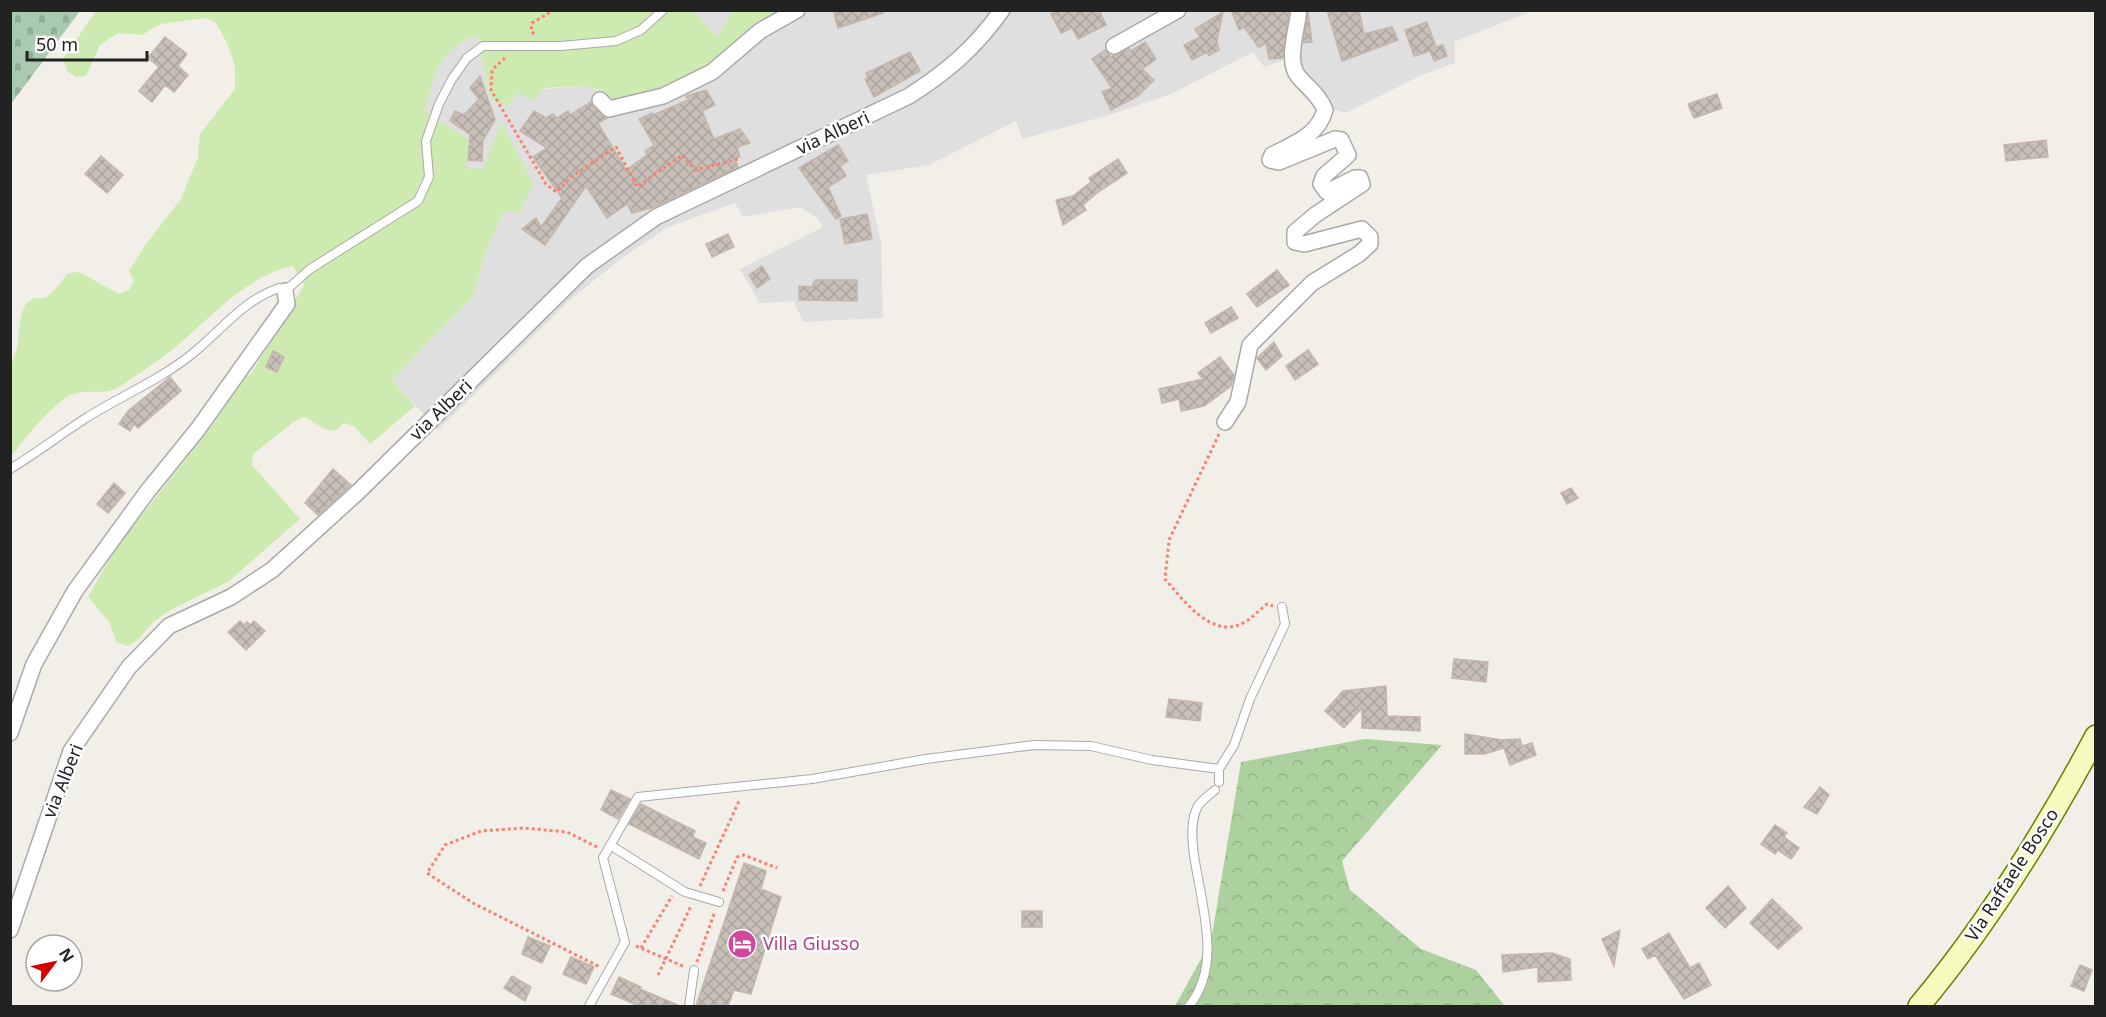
<svg xmlns="http://www.w3.org/2000/svg" width="2106" height="1017" font-family="'Noto Sans',sans-serif">
  <style>
    .residential { fill: #e0dfdf }
    .grass { fill: #cdebb0 }
    .forest { fill: url(#forest-crowns) }
    .cemetery { fill: url(#cemetery-stones) }
    .building { fill: url(#building-cross-hatch); stroke: #c4b6ab; stroke-width: 1.5 }
    .lines { fill: none; stroke-linecap: round; stroke-linejoin: round }
    .lane-casing { stroke: #a9a9a9; stroke-width: 10 }
    .street-casing { stroke: #a9a9a9; stroke-width: 18 }
    .secondary-casing { stroke: #707d05; stroke-width: 24 }
    .path { stroke: #fa8072; stroke-width: 3; stroke-dasharray: 3 3; stroke-linecap: butt }
    .lane { stroke: #fff; stroke-width: 8 }
    .street { stroke: #fff; stroke-width: 15 }
    .secondary { stroke: #f7fabf; stroke-width: 21 }
    .labels { text-anchor: middle; stroke-width: 5; stroke-linejoin: round; paint-order: stroke }
    .street-label { font-size: 18px; fill: #222; stroke: #fff }
    .hotel-label { font-size: 18px; fill: #b23c85; stroke: #fff; text-anchor: start }
  </style>
  <defs>
    <pattern id="forest-crowns" width="20" height="18" patternUnits="userSpaceOnUse" patternTransform="scale(1.5)"><rect width="20" height="18" fill="#add19e"/><path d="M2 6a3 3 0 1 1 6 0M12 15a3 3 0 1 1 6 0" fill="none" stroke="#95b388"/></pattern>
    <pattern id="cemetery-stones" width="16" height="16" patternUnits="userSpaceOnUse" patternTransform="scale(1.5)"><rect width="16" height="16" fill="#aacbaf"/><path d="M2 7V4a2 2 0 0 1 4 0v3zM10 15v-3a2 2 0 0 1 4 0v3z" fill="#92ae96"/></pattern>
    <pattern id="building-cross-hatch" width="8" height="8" patternUnits="userSpaceOnUse" patternTransform="scale(1.5)"><rect width="8" height="8" fill="#c7bfb8"/><path d="M0 0l8 8M0 8l8-8" fill="none" stroke="#aba49e"/></pattern>
  </defs>
  <rect width="100%" height="100%" fill="#f2efe9"/>
  <path class="residential" d="M1392,10L1527,11V13L1454,42L1455,63L1422,75L1346,113L1330,109L1287,59L1264,67L1253,52L1171,94L1109,115L1022,139L1016,121L929,165L866,175L881,242L883,318L803,322L794,301L760,303L740,269L823,227L817,218L800,207L743,217L735,203L666,228L622,258L571,299L438,430L392,380L475,294L484,256L504,209L501,122L484,167L465,169L468,139L424,111L434,74L449,49L477,34L491,99L506,106L518,92L576,86L604,90L785,11Z
    M693,11H733L717,37Z"/>
  <path class="grass" d="M693,10L717,37L733,11H785L710,69L679,83L612,105L604,90L576,86L545,88L534,100L518,93L506,107L491,99L477,34C437,53 435,71 425,111L468,139L466,169L484,167L501,121L533,184L519,214L504,210L484,256L475,294L392,380L415,406L370,444L354,426L344,423L335,431L324,429L305,417L295,421L253,454L252,465L300,519L228,582L172,609L153,622L138,640L128,646L117,643L109,622L88,597L115,549L215,422L242,380L251,374L304,285L293,266C245,276 210,319 173,349C157,362 138,374 121,386C103,398 82,385 64,399C43,415 27,436 11,456V365L17,348L21,315L25,305L34,298H45L53,292L68,273L79,272L119,294L129,290L134,281L129,271L146,244L181,199L198,157L200,134L235,89V65L226,41L215,22L204,18L161,24L142,35L118,33L100,45L86,76L76,77L67,71L63,59L96,11Z"/>
  <path class="forest" d="M1365,739L1442,745L1342,861L1350,890L1421,949L1476,970L1505,1006H1175L1211,941L1241,762Z"/>
  <path class="cemetery" d="M11,10L80,11L11,104L10,11Z"/>
  <path class="building" d="M843,10H882L883,13L838,28L834,13Z
    M1058,10H1099L1106,25L1078,39L1072,28L1061,33L1051,14Z
    M1231,10H1289L1283,58L1269,59L1266,43L1259,48L1244,27L1239,30Z
    M1327,10H1359L1364,34L1392,27L1398,40L1342,61Z
    M1223,12L1217,41L1219,50L1209,56L1207,52L1192,60L1184,45L1200,37L1195,29Z
    M1308,12L1312,42L1303,43L1307,19Z
    M1427,22L1436,47L1443,45L1447,56L1434,61L1430,51L1414,56L1405,30Z
    M165,37L187,54L178,66L188,75L174,92L165,85L152,102L139,91L159,67L148,58Z
    M1145,42L1156,59L1142,69L1154,80L1138,96L1111,110L1102,92L1112,88L1092,59L1105,50L1111,57L1129,49L1131,51Z
    M910,52L920,71L874,97L865,79L868,78L866,73Z
    M480,76L495,120L483,140L482,161L468,160L470,134L450,121L455,111L464,115L479,99L470,88Z
    M706,90L715,105L702,111L714,139L740,129L750,143L737,147L740,157L735,158L738,167L654,207L632,213L627,204L607,218L586,186L545,245L522,229L536,218L541,227L562,198L533,157L547,148L520,131L534,111L546,118L553,114L557,118L568,111L570,115L591,102L607,118L598,123L626,170L647,155L645,151L654,145L639,119L652,113L653,115L688,100L686,96Z
    M1717,94L1722,108L1694,118L1688,104Z
    M2046,140L2048,157L2006,161L2004,145Z
    M838,145L848,161L840,166L846,176L828,187L841,216L836,219L799,168Z
    M101,156L123,175L107,193L85,174Z
    M1118,159L1127,173L1098,192L1083,205L1086,210L1063,225L1056,200L1073,196L1091,182L1089,178Z
    M867,214L872,239L845,244L840,219Z
    M728,234L734,247L712,257L706,244Z
    M762,266L770,279L757,288L749,275Z
    M1277,270L1289,285L1257,307L1247,294Z
    M815,280H857V301L799,300V286L812,287Z
    M1231,307L1238,318L1211,333L1205,323Z
    M1274,342L1282,356L1266,370L1257,358Z
    M1308,350L1318,364L1295,380L1286,366Z
    M273,351L284,357L277,372L266,367Z
    M1220,357L1234,375L1231,386L1204,406L1181,411L1179,399L1162,403L1159,389L1203,379L1198,373Z
    M170,377L181,391L138,428L134,424L130,431L119,424L128,411Z
    M333,469L351,485L318,515L305,503Z
    M114,483L125,493L108,513L97,504Z
    M1571,488L1578,498L1567,504L1561,493Z
    M240,621L244,625L247,622L250,625L254,621L265,631L246,650L228,632Z
    M1454,659L1488,662L1486,682L1452,678Z
    M1386,686L1387,716L1420,717V731L1362,728V708L1344,728L1325,711L1343,691Z
    M1169,699L1202,703L1200,721L1166,717Z
    M1465,734L1502,740L1520,739L1522,746L1532,743L1536,755L1510,765L1504,748L1484,754H1465Z
    M1820,787L1829,795L1817,814L1804,807Z
    M611,790L630,799L618,819L601,810Z
    M641,804L695,831L693,837L706,843L699,859L629,824Z
    M1775,825L1787,833L1784,837L1799,848L1791,859L1778,850L1775,854L1761,844Z
    M744,863L766,871L761,889L781,897L751,994L734,990L728,1006H696Z
    M1728,886L1746,908L1725,928L1706,908Z
    M1772,899L1802,928L1778,949L1750,923Z
    M1022,911H1042V927H1022Z
    M1620,930L1614,966L1602,939Z
    M1669,933L1690,968L1699,963L1711,985L1684,999L1655,955L1648,959L1642,949Z
    M528,937L550,946L542,963L522,954Z
    M1552,953L1570,959L1571,980L1538,982V967L1503,972L1502,955Z
    M571,957L594,967L586,984L563,974Z
    M2080,965L2092,970L2084,991L2071,986Z
    M512,976L531,987L525,1001L504,988Z
    M619,977L641,987L640,989L680,1006H639L611,994Z"/>
  <g class="lines">
    <g class="lane-casing">
      <path id="lane" d="M10,469C37,453 61,434 86,418C121,396 160,380 192,354C221,331 243,300 279,288L285,291L310,269L418,201L429,177L426,141L439,104L452,79L467,58L483,46H561L616,41L641,30L663,10
        M1219,782V769L1234,745L1250,699L1285,624L1282,607
        M610,845L685,892L719,902
        M589,1006L625,942L603,858L638,797L812,779L926,759L1034,745L1091,746L1152,760L1219,769
        M689,1006L694,970
        M1189,1006C1223,965 1201,904 1194,855C1192,840 1190,820 1198,806C1202,800 1210,794 1215,790"/>
    </g>
    <g class="street-casing">
      <path id="street" d="M1114,46L1178,10
        M600,100L609,109L663,96L712,72L760,31L797,10
        M1225,422L1238,402L1250,345L1312,283L1359,254L1370,244V237L1362,229L1304,244L1295,242V232L1315,215L1362,184L1360,178H1355L1327,192L1321,184L1324,176L1348,155L1341,140L1335,139L1279,162L1270,160L1272,155C1293,144 1318,136 1325,110C1320,96 1307,87 1298,76C1286,61 1297,29 1299,10
        M10,733L34,664L75,591L147,492L198,429L287,304L285,291
        M10,930L71,751L129,667L169,626L231,597L272,570L358,492L587,266L656,217L909,96C948,71 975,48 1002,10"/>
    </g>
    <g class="secondary-casing">
      <path id="secondary" d="M1919,1006C1988,924 2045,831 2096,736"/>
    </g>
    <path class="path" d="M534,34L531,31L532,23L554,10
      M505,58L492,70L491,90L546,184L556,192L574,175L616,147L637,187L682,155L695,170L738,159
      M1219,434L1169,540L1165,579C1183,600 1213,641 1245,622C1252,618 1259,610 1267,604L1273,606
      M597,847L567,832L523,828L481,831L445,845L427,873L473,903L600,967
      M700,886L739,801
      M723,891L737,857L744,855L777,868
      M636,946L685,967
      M641,948L672,896
      M697,962L715,911
      M658,975L691,906"/>
    <use href="#lane" class="lane"/>
    <use href="#street" class="street"/>
    <use href="#secondary" class="secondary"/>
  </g>
  <defs>
    <g id="hotel-disc" transform="scale(1.5)"><circle r="9.5" fill="#d1479c" stroke="#fff"/><path d="M-6-4.5h1.5V1H6V5H4.5V3h-9V5H-6ZM-4 0a1.8 1.8 0 1 1 3.6 0ZM.5 0V-2.5h3Q6-2.5 6 0Z" fill="#fff"/></g>
  </defs>
  <g fill-rule="evenodd">
    <use href="#hotel-disc" x="742" y="944"/>
  </g>
  <g class="labels">
    <g class="street-label">
      <text transform="translate(833 133) rotate(-25)" y="6">via Alberi</text>
      <text transform="translate(441 410) rotate(-44)" y="6">via Alberi</text>
      <text transform="translate(63 781) rotate(-68)" y="6">via Alberi</text>
      <text transform="translate(2012 875) rotate(-57)" y="6">Via Raffaele Bosco</text>
    </g>
    <g class="hotel-label">
      <text x="763" y="950">Villa Giusso</text>
    </g>
  </g>
  <rect width="2106" height="1017" fill="none" stroke="#222222" stroke-width="24"/>
  <g transform="translate(54 963) rotate(58)"><circle r="28" fill="#ffffff" stroke="#a7a7a7" stroke-width="1.5"/>
  <path d="M0-4.5L10 22L0 15L-10 22Z" fill="#d40000"/>
  <text y="-9" font-size="16" font-weight="bold" text-anchor="middle" fill="#222222">N</text>
  </g>
  <path d="M27 51v9h120v-9" fill="none" stroke="#222222" stroke-width="3"/>
  <text x="36" y="51" font-size="18" fill="#222222" stroke="#ffffff" stroke-width="4.5" paint-order="stroke">50 m</text>
</svg>
